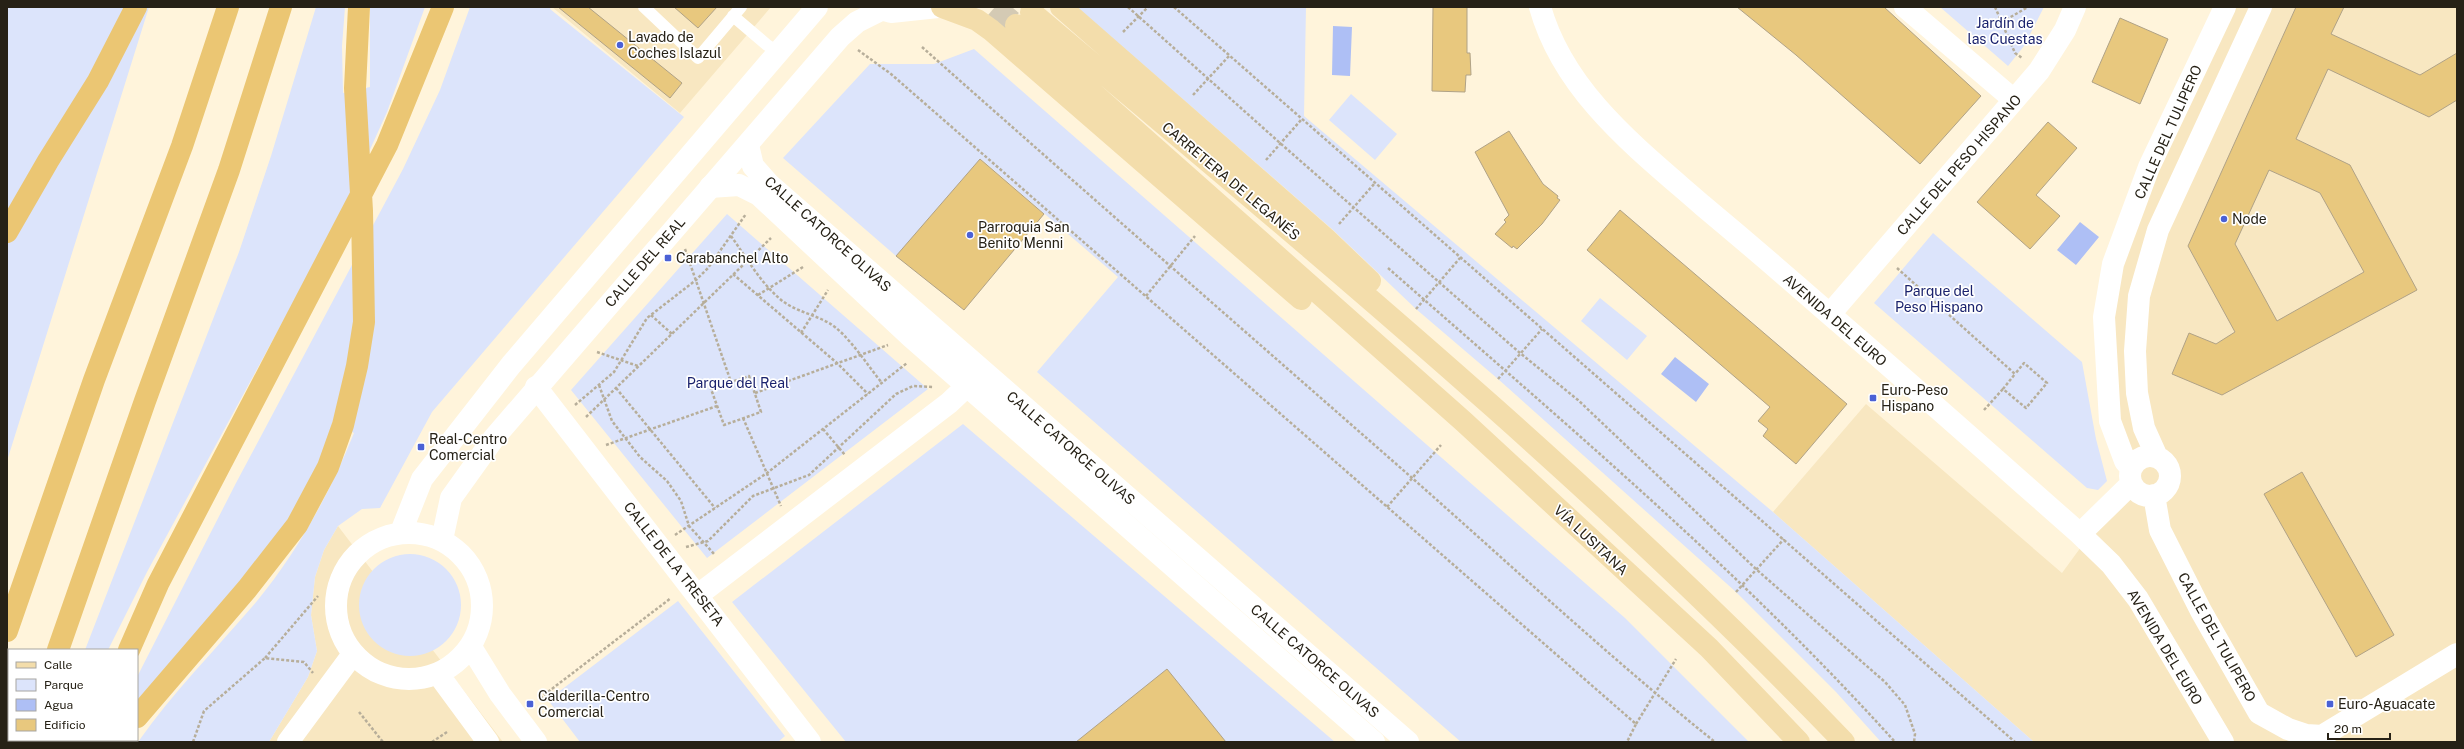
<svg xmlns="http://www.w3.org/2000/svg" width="2464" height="749" font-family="'Public Sans',sans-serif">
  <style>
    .built { fill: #f8e7c1 }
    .green { fill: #dce4fb }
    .water { fill: #aebff5 }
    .building { fill: #e8c87e; stroke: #b0a286; fill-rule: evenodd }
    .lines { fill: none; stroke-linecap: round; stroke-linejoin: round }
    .primary-tunnel { stroke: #d4cab4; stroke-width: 22; stroke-dasharray: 22 11; stroke-linecap: butt }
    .path { stroke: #b7ae9a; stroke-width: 2.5; stroke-dasharray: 3 2; stroke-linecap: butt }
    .service { stroke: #fff; stroke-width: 12 }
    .minor { stroke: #fff; stroke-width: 22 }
    .tertiary { stroke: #fff; stroke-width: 22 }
    .primary { stroke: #f3ddab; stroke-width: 22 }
    .motorway { stroke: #ebc673; stroke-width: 22 }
    .poi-dot { fill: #4b61d5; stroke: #fff; stroke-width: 1.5 }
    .labels { text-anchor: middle; stroke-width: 3.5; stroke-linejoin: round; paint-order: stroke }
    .park-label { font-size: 14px; fill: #1a226d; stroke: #fff }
    .poi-label { font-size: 14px; fill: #262116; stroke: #fff; text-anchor: start }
    .street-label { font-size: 14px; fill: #262116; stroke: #fff }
  </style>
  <rect width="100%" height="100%" fill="#fff4db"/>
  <path class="built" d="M552,7H771L680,113Z
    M2225,7H2457V742H2034L1773,512L1866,404L2062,573L2119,495L2122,480L2110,421L2113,264Z
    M338,526L503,742H269L308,677L317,651L311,615L315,577L324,550Z"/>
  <path class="green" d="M7,7H149L7,461Z
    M316,7H345L342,46L343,93L370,87V7H425L387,112L340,216L147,572L108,650H85L239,252L271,156Z
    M470,7H551L550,9L684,117L432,412L380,508L362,509L338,526L324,550L315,577L311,615L317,651L308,677L269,742H138C173,692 217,648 257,601C298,551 330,493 354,433L333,421L319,464L293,514L244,578L137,702V677L236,483L403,169L440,90Z
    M1077,7H1306L1304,116L1773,512L2034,742H1881L1836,692L1736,592L1498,379L1416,309L1333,230Z
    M1940,7H2044L2024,46L2008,66Z
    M974,49L1625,618L1749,742H1461L1037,372L1118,277L981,159L896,256L783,158L870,64H934Z
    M1351,94L1397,134L1375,160L1329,120Z
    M727,214L928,389L707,558L571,390Z
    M1933,233L2082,362L2096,439L2107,481L2098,490L2087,488L1874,303Z
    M1600,298L1647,336L1627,360L1581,321Z
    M963,424L1335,742H846L732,602Z
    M359 605a51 51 0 1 1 102 0a51 51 0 1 1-102 0Z
    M678,601L785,736L778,742H580L548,700Z"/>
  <path class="water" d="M1333,26L1352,27L1350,76L1332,75Z
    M2080,222L2099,237L2076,265L2057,250Z
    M1675,357L1709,384L1696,402L1661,374Z"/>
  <path class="building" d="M558,7H588L682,83L670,98Z
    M674,7H717L698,28Z
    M1433,7H1467V53H1470L1471,75H1466L1465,92L1432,91Z
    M1737,7H1884L1981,96L1920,164L1796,55Z
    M2296,7H2344L2331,34L2420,75L2457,53V100L2429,117L2328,69L2296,139L2350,165L2417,290L2222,395L2172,374L2189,333L2216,344L2235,332L2188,246ZM2269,170L2320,193L2364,272L2277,321L2235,244Z
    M2120,18L2168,39L2140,104L2092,82Z
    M2048,122L2077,148L2036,195L2060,216L2030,249L1977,202Z
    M1509,131L1543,184L1558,196L1557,198L1560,200L1542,224L1517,249L1513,246L1512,248L1495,234L1506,222L1504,220L1509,215L1475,152Z
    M980,159L1044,214L964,310L896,256Z
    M1620,210L1847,404L1796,464L1763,436L1768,429L1758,421L1770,407L1587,250Z
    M2302,472L2394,635L2356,657L2264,494Z
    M1167,669L1226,742H1076Z"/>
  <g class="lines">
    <path class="primary-tunnel" d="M995,7L1016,25"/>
    <path class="path" d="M1128,7L1280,143L1520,353L1578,400L1757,570L1885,682L1905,705L1915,734L1914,742
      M1174,7L2015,742
      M1995,7L2015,53L2022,58
      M2002,22L2028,7
      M1123,32L1148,7
      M922,47C1084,191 1248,334 1411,477C1512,566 1610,658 1715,742
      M858,50L891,74L1636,724L1627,742
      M1193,95L1229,56
      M1266,160L1301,120
      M1339,224L1375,183
      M731,236C746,257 760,282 780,299C794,311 813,314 829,323C847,333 868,366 882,383
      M685,249L731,382
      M1388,268C1562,421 1740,570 1895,742
      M1897,268L2015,374L2003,389L2026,408L2047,383L2024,363L2015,374
      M733,274L837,363L868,394
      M758,295L803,267
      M1146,296L1195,236
      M1416,309L1460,258
      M651,315L672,334
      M801,333L828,290
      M597,352L638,366
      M749,376L761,412L724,425L711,389Z
      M1498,379L1542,329
      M599,385L612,421L640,457L667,481L681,501L689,526L715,555
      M616,388L715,508
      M755,393L888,345
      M575,405L614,372L647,318L696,280L708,268L746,214
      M1984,410L2003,389
      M586,417L771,238
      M743,418L781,506
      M823,429L845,455
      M606,445L717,406
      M1387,507L1441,445
      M675,535L767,473L907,363
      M686,547L708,541L753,496L809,475L896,394L913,386L933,387
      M1736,592L1784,539
      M265,658L318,596
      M540,698L671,598
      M359,712L383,742
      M1636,724L1676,659
      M193,742L204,711L265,658L304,662L313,673
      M432,742L447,732"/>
    <path class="service" d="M644,7L698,58L741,7
      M733,16L767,45L780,53"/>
    <path class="minor" d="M1540,7C1564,93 1638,149 1702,205C1744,240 1786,276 1827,312C1912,385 1996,460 2080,534L2111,564L2138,599L2223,742
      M1905,7L2014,100
      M748,145L753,166L769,184L1408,742
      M710,187L739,185L759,195L911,337L1374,742
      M1830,314L2039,71L2065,30L2075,7
      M536,387L810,742
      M2130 476a20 20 0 1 1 40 0a20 20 0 1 1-40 0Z
      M2157,457L2144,428L2137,393L2135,351L2139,296L2158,230L2261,7
      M2131,468L2125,461L2110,421L2104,317L2113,264L2149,167L2225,7
      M2154,495L2160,530L2201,611L2259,713L2288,729L2306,735L2323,736
      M2080,534L2131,484
      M698,595L949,403L967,386
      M2312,742L2457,654"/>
    <path class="tertiary" d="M873,7L891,12L938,7
      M401,532L422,479L511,365L817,7
      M336 606a73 73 0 1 1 146 0a73 73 0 1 1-146 0Z
      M442,540L451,498L494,438L840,37L857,22L881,10
      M471,647L500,694L536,742
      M438,674L488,742
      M288,742L353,654"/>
    <path class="primary" d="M942,7L977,20L991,30L1301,299
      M1061,7L1325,238L1370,281
      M1031,12C1309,247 1592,479 1844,742
      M1016,25L1463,421L1709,648L1799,742"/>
    <path class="motorway" d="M7,232L48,161L98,81L136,7
      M7,631L94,380L182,146L228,7
      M58,650L145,401L229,170L281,7
      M129,650L158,584L387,145L443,7
      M137,717L247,589L297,525L328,467L343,425L357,366L364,322L362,211L355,88L359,7
      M26,742L27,740
      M88,742L89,740
      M119,742L120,740"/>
  </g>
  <g class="poi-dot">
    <circle cx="620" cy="45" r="4"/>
    <circle cx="2224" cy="219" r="4"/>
    <circle cx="970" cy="235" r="4"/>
    <rect x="664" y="254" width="8" height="8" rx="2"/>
    <rect x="1869" y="394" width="8" height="8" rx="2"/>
    <rect x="417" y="443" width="8" height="8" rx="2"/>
    <rect x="526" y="700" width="8" height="8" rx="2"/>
    <rect x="2326" y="700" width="8" height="8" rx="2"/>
  </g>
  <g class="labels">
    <g class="park-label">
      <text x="2005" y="28">Jardín de<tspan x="2005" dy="16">las Cuestas</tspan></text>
      <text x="1939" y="296">Parque del<tspan x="1939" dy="16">Peso Hispano</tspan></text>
      <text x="738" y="388">Parque del Real</text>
    </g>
    <g class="poi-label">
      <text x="628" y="42">Lavado de<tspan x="628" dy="16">Coches Islazul</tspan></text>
      <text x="2232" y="224">Node</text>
      <text x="978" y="232">Parroquia San<tspan x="978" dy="16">Benito Menni</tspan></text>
      <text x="676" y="263">Carabanchel Alto</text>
      <text x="1881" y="395">Euro-Peso<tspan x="1881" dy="16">Hispano</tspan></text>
      <text x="429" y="444">Real-Centro<tspan x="429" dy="16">Comercial</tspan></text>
      <text x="538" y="701">Calderilla-Centro<tspan x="538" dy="16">Comercial</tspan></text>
      <text x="2338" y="709">Euro-Aguacate</text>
    </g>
    <g class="street-label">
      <text transform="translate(2168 132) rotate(-66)" y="5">CALLE DEL TULIPERO</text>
      <text transform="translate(1959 165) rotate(-49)" y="5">CALLE DEL PESO HISPANO</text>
      <text transform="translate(1231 181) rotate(40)" y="5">CARRETERA DE LEGANÉS</text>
      <text transform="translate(828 234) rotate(42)" y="5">CALLE CATORCE OLIVAS</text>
      <text transform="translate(645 262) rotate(-49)" y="5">CALLE DEL REAL</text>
      <text transform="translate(1835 320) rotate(41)" y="5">AVENIDA DEL EURO</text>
      <text transform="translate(1071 448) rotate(41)" y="5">CALLE CATORCE OLIVAS</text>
      <text transform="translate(1591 540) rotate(43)" y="5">VÍA LUSITANA</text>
      <text transform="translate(674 564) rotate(52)" y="5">CALLE DE LA TRESETA</text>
      <text transform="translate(2217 637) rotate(61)" y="5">CALLE DEL TULIPERO</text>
      <text transform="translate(2165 647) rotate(59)" y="5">AVENIDA DEL EURO</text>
      <text transform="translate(1315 661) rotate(41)" y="5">CALLE CATORCE OLIVAS</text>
    </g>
  </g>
  <rect width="2464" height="749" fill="none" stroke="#262116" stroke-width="16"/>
  <rect x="8" y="649" width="130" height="92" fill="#ffffff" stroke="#a8a6a2"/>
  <rect x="16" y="662" width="20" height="6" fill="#f3ddab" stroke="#a8a6a2"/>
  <text x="44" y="669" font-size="12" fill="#262116">Calle</text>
  <rect x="16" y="679" width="20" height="12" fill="#dce4fb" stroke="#a8a6a2"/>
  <text x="44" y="689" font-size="12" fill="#262116">Parque</text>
  <rect x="16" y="699" width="20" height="12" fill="#aebff5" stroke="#a8a6a2"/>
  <text x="44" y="709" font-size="12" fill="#262116">Agua</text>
  <rect x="16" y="719" width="20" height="12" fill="#e8c87e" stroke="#a8a6a2"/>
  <text x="44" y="729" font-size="12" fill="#262116">Edificio</text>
  <path d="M2328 733v6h62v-6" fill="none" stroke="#262116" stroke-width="2"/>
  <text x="2334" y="733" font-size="12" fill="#262116" stroke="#ffffff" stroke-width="3" paint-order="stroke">20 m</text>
</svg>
